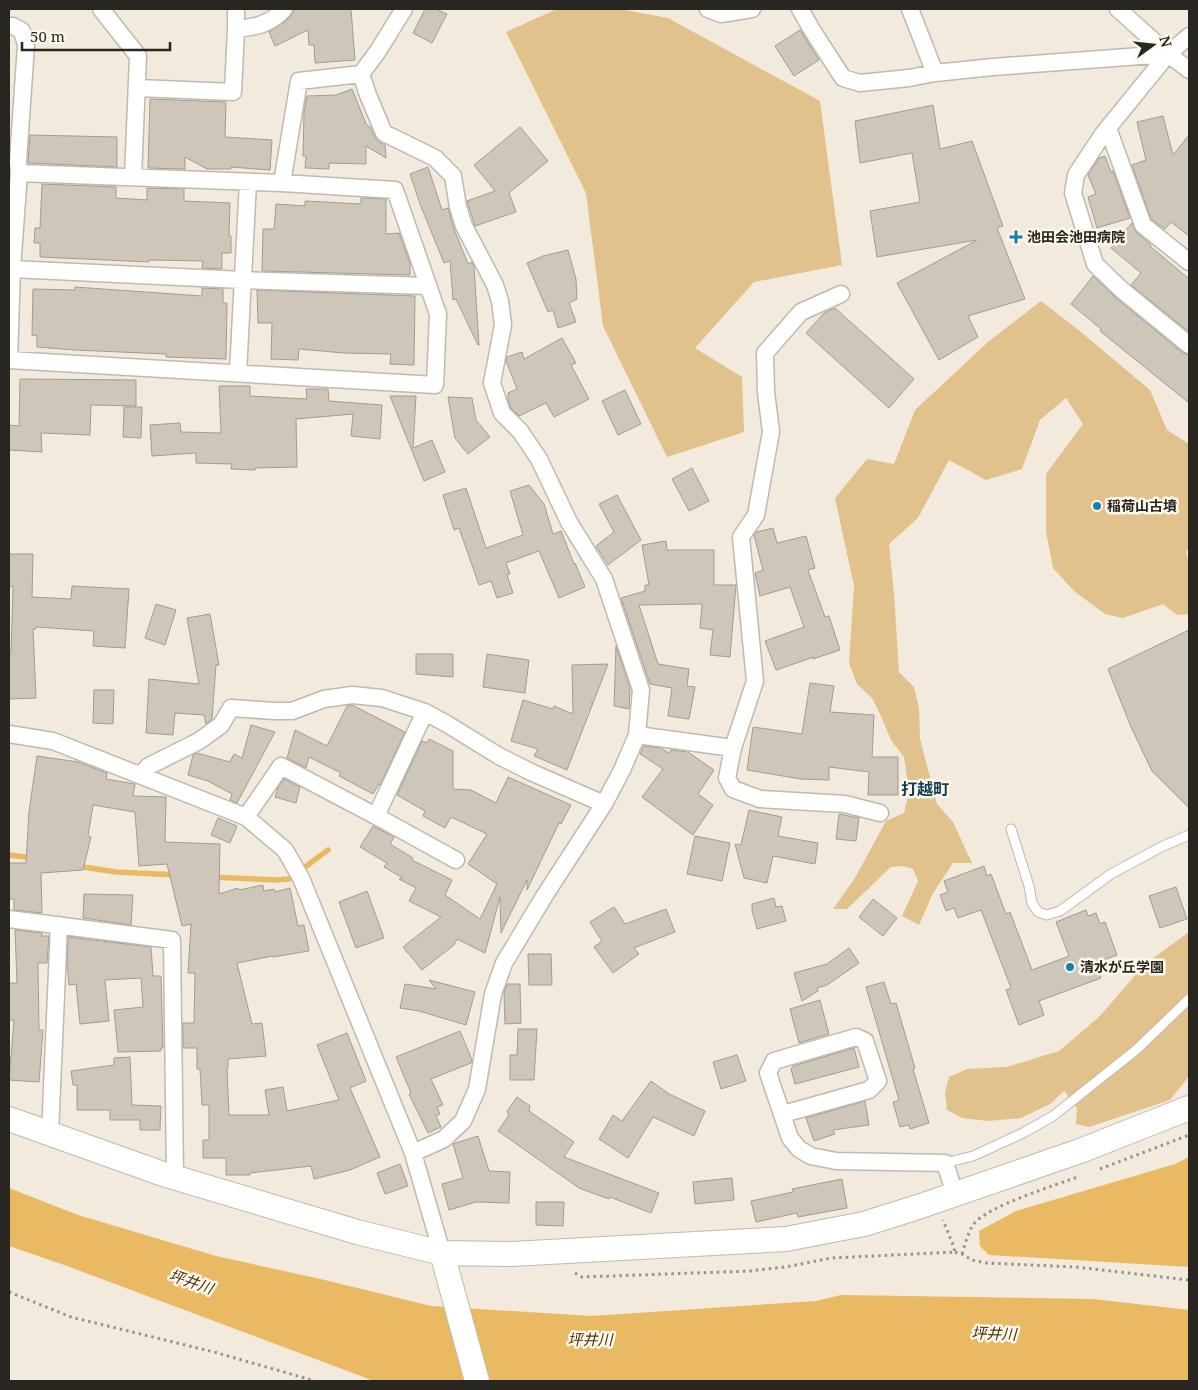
<svg xmlns="http://www.w3.org/2000/svg" width="1198" height="1390" font-family="'Noto Serif','Noto Sans JP',serif">
  <style>
    .green { fill: #e1c18c }
    .water { fill: #eab963 }
    .lines { fill: none; stroke-linecap: round; stroke-linejoin: round }
    .stream { stroke: #eab963; stroke-width: 5.5 }
    .building { fill: #cec6b9; stroke: #a49c8f }
    .lane-casing { stroke: #c1b9ad; stroke-width: 11 }
    .street-casing { stroke: #c1b9ad; stroke-width: 19 }
    .secondary-casing { stroke: #c1b9ad; stroke-width: 26 }
    .path { stroke: #989288; stroke-width: 3; stroke-dasharray: 2.5 4; stroke-linecap: butt }
    .lane { stroke: #fff; stroke-width: 9 }
    .street { stroke: #fff; stroke-width: 16 }
    .secondary { stroke: #fff; stroke-width: 24 }
    .poi-dot { fill: #1783ab; stroke: #fef7ec; stroke-width: 2 }
    .labels { text-anchor: middle; stroke-width: 5; stroke-linejoin: round; paint-order: stroke }
    .poi-label { font-size: 14px; font-weight: bold; fill: #292621; stroke: #fef7ec; text-anchor: start }
    .water-label { font-size: 15px; font-style: italic; fill: #443009; stroke: #fef7ec }
    .quarter-label { font-size: 16px; font-weight: bold; fill: #0e3e52; stroke: #fef7ec }
  </style>
  <rect width="100%" height="100%" fill="#f2eadc"/>
  <path class="green" d="M557,9H619L668,18L820,101L842,265L754,282L695,348L742,377L744,432L667,457L603,326L586,193L506,32Z
    M1041,301L1081,332L1150,390L1167,430L1189,444V550L1186,551L1189,565V614L1177,615L1163,604L1123,618L1105,614L1074,591L1053,568L1046,532V474L1083,424L1066,398L1040,420L1022,469L986,480L949,460L918,518L889,544L894,593L899,672L914,687L919,708L920,739L937,804L953,822L972,863H953L932,895L919,925L902,916L918,881L913,869L903,866L891,867L847,909H833L855,878L886,821L904,813L909,791L904,757L891,740L881,716L872,698L857,684L849,663L854,586L835,498L867,459L894,464L915,410L988,342Z
    M1189,932V1076L1170,1100L1089,1127L1076,1124L1077,1108L1064,1091L1050,1104L1021,1118L988,1121L962,1118L947,1110L945,1093L949,1077L967,1069L1007,1067L1059,1051L1099,1017L1145,964Z"/>
  <path class="water" d="M1189,1157V1267L989,1255L980,1246L979,1231L1016,1211L1175,1164Z
    M9,1188L78,1215L216,1256L329,1281L431,1306L591,1316L816,1301L841,1295L1093,1299L1189,1310V1381H374L67,1266L9,1246Z"/>
  <g class="lines">
    <path class="stream" d="M9,855L34,858
      M77,866L116,872L177,875
      M305,867L328,850
      M211,877L277,880L289,879"/>
  </g>
  <path class="building" d="M294,9H351L355,60L315,63L314,45H309L308,30L275,46L269,32L286,21L291,16Z
    M425,9H436L447,14L432,43L413,33Z
    M800,30L819,60L794,76L775,46Z
    M352,89L366,124L370,127L375,137L379,142L385,145L386,158L366,146V164L329,163V169L305,168L306,156H303L304,112L307,96L336,95Z
    M150,99L226,102L225,137L272,140L270,170L231,167V169H207L185,157V169L148,168Z
    M933,105L940,149L972,141L1003,226L997,228L1025,299L968,316L978,337L939,360L897,283L977,240L877,257L870,211L920,202L912,153L860,163L855,121Z
    M1163,116L1173,155L1189,135V236L1171,222L1165,229L1151,219L1132,165L1146,160L1137,122Z
    M520,127L548,161L509,193L516,212L475,226L467,201L495,191L474,165Z
    M30,135L117,137V167L28,163Z
    M1105,156L1111,172L1113,171L1130,218L1097,228L1088,197L1096,194L1088,175L1099,158Z
    M428,167L442,210L448,208L454,229L468,264L472,262L474,266L479,345H478L456,299L453,300L450,261L444,263L420,204L410,174Z
    M42,184L116,187V198L147,200V188L184,189V201L230,203L229,236H231V253H222V269L202,268L203,261L149,260V262L40,257V243H34L35,228H40Z
    M361,198L386,199V234L399,233L410,263V275L262,271L263,229H274L276,204L305,206V201L361,204Z
    M1132,223L1136,232L1151,245L1150,246L1189,279V332L1131,285L1141,273L1111,248Z
    M568,250L576,279L577,299L569,303L576,322L558,328L553,310L548,312L527,263L543,256Z
    M1093,276L1116,298L1183,353L1189,355V403L1100,331L1101,329L1071,304Z
    M75,287L202,296V288L223,289V303H227L226,359L166,357V354L75,350L37,347V336L32,335L33,289L75,290Z
    M257,290L415,296L414,365L390,364L391,354L344,353L299,349L298,360L271,359L272,323H258Z
    M835,308L914,379L889,408L806,333L824,313Z
    M562,338L576,363L571,365L589,399L554,417L546,403L519,416L511,408L508,400V393L517,389L506,361L507,357L522,352L524,359Z
    M20,379L136,380V406L91,405L90,435L41,433L42,452L9,450V425L19,426Z
    M219,386H250V396L307,399L306,389H328L329,401L382,405L380,439L351,436L353,414L296,419L297,467L255,468V470L231,469L232,464L196,463V453L152,456L150,425L180,423L181,432L221,433Z
    M625,390L641,424L618,435L602,401Z
    M390,396H416L413,448L432,440L445,472L424,481Z
    M448,397L472,398L476,420L490,437L468,454L455,438Z
    M124,407H142L141,438L123,437Z
    M692,468L709,501L689,511L672,479Z
    M529,485L544,504L553,534L561,531L574,564L575,563L585,587L559,598L539,551L506,563L510,574L507,575L513,593L497,598L491,581L479,585L459,528L454,530L443,495L466,488L486,548L523,535L510,491Z
    M617,495L641,540L608,565L596,546L614,532L599,504Z
    M773,528L777,543L806,536L815,568L808,570L825,617L829,616L840,650L813,659L814,657L776,670L765,641L804,627L790,587L760,596L755,573L763,570L754,535L756,532Z
    M666,541L667,550H714V585H736L730,657L710,655L713,630L700,628L702,604L639,605L658,664L689,669L687,686L695,687L689,719L668,716L672,688L650,684L621,598L645,591V585H649L642,545Z
    M9,554H33L32,597L71,599L72,586L129,589L125,648L93,646L94,631L36,627V629H33L36,698L9,699V653H11L13,587L9,586Z
    M156,604L176,610L165,645L145,638Z
    M210,614L219,665H216L212,719L206,724L204,715L175,713L173,735L146,733L149,679L199,684L187,618Z
    M1189,630V808L1152,771L1131,727L1108,669Z
    M616,646L630,687L629,709L614,706Z
    M416,654H453V677L416,674Z
    M487,654L529,660L525,693L483,687Z
    M608,664L593,703L591,702L593,703L567,770L534,756L538,749L511,741L523,700L553,709L554,706L573,714L572,665Z
    M810,683L834,686L830,712L874,715L872,757H898V795H868L869,772L829,767V780L801,779L747,770L753,727L802,734Z
    M94,690H114L113,724L93,723Z
    M352,705L405,732L380,785L379,784L373,794L339,776L341,773L309,757L306,768L287,758L295,730L327,746L347,706Z
    M251,725L275,732L237,803L230,800L232,794L208,781L188,775L193,755L197,753L230,762L234,754L242,758Z
    M429,739L453,751V789L471,790L496,803L508,777L571,805L561,824L559,823L527,890V880L501,933L500,897L485,953L457,939L454,945L422,970L403,947L441,917L409,901L416,888L399,879L403,878L384,867L387,863L360,847L373,826L394,837L390,844L413,858L412,860L452,880L445,895L480,919L497,884L468,864L487,834L451,817L445,828L423,816L425,811L397,795L422,741L427,743Z
    M644,746L661,748L669,753L671,750L688,752L714,770L698,794L713,805L693,835L642,797L663,769L640,754Z
    M37,756L78,762L107,773L106,779L135,784L133,796L166,797L165,842L220,844L219,894L238,888L239,890L263,885L264,891L274,889L275,892L290,888L298,926L304,925L309,951L273,957V956L237,963L252,1024L262,1023L266,1056L228,1059V1069H227L229,1115H269L265,1090L283,1087L287,1111L339,1100L317,1045L347,1033L366,1081L350,1088L380,1157L350,1170L314,1179L311,1166L250,1173V1175H226V1158H203V1140H209V1105H202L200,1069H197V1048H183V1023H194L195,973H188L191,924L182,926L167,864L139,866L135,812L93,805L88,836L91,837L83,870L41,873L42,913L14,910V899H9V863H26L29,812Z
    M284,779L300,787L296,803L275,797L278,788Z
    M749,810L782,817L778,836L818,843L815,864L773,856L767,883L744,878L735,844L741,845Z
    M839,814L859,818L856,841L836,839Z
    M218,818L237,826L230,843L211,835Z
    M695,836L730,843L722,881L687,874Z
    M984,866L987,876L991,874L1006,914L1010,912L1032,970L1069,956L1056,922L1086,910L1088,916L1096,913L1100,924L1105,922L1117,955L1104,960L1106,966L1098,969L1101,978L1039,1001L1044,1015L1019,1025L1006,990L1011,988L981,910L958,918L954,908L946,911L940,895L948,892L944,881Z
    M1176,887L1187,919L1160,928L1149,896Z
    M367,891L384,938L356,948L339,902Z
    M84,894L133,895L131,925L83,918Z
    M774,898L776,907L782,906L786,921L757,929L752,910V904Z
    M873,899L897,918L883,936L859,917Z
    M614,907L625,924L666,909L675,932L634,948L639,954L613,973L594,947L602,941L590,922Z
    M15,930L42,933V936H49L47,963H38L39,1030H43L39,1082L9,1080L14,1020H9V983H17Z
    M68,937L151,947L153,976H161L163,1048H161V1051L118,1052L114,1010L143,1007L141,978L105,980L109,1021L80,1024L76,984L69,985L67,962Z
    M849,948L859,963L827,985L817,988L818,991L802,1001L794,973L827,964Z
    M528,954H551L552,985H529Z
    M429,980L475,992L466,1025L419,1011L400,1008L405,984L436,989Z
    M884,982L891,1004L896,1003L915,1068L913,1069L929,1123L910,1129L909,1125L900,1127L893,1102L899,1100L866,987Z
    M507,984H520L521,1023L505,1024L504,993Z
    M820,1000L829,1034L799,1043L790,1009Z
    M518,1029H537L534,1080H510V1055H517Z
    M460,1031L472,1060L471,1063L431,1079L443,1105L437,1107L440,1114L436,1116L441,1127L428,1133L409,1094L411,1093L396,1057Z
    M854,1048L859,1067L795,1084L791,1069L793,1066Z
    M737,1055L746,1081L721,1089L713,1062Z
    M130,1057L132,1105L161,1106L160,1130H140V1120H110V1110H77V1085H73L71,1071L114,1065V1058Z
    M651,1081L669,1094L705,1111L694,1136L653,1117L628,1158L599,1139L613,1115L622,1121Z
    M517,1097L530,1106L529,1111L574,1142L564,1157L659,1193L651,1213L610,1197L609,1199L579,1188L498,1131L509,1115L507,1111Z
    M865,1101L869,1125L833,1130L835,1134L814,1141L806,1118Z
    M478,1136L489,1171L510,1172L509,1203L476,1202L449,1210L442,1184L463,1178L453,1144Z
    M400,1164L408,1186L385,1194L377,1173Z
    M732,1178L734,1200L695,1204L693,1182Z
    M842,1179L847,1208L798,1217L797,1213L756,1222L751,1201L793,1192L792,1189Z
    M536,1202H564L563,1226L536,1225Z"/>
  <g class="lines">
    <g class="lane-casing">
      <path id="lane" d="M1011,829L1029,886L1032,903L1038,912L1047,915L1060,911L1111,874L1163,846L1189,835
        M945,1163L973,1156L1023,1133L1053,1116L1136,1050L1189,999"/>
    </g>
    <g class="street-casing">
      <path id="street" d="M101,9L138,56L133,177
        M404,9L378,51L361,74L368,95L384,133L435,158L453,176L458,207L464,226L495,285L500,301L503,325L492,383L502,413L520,431L539,459L569,522L604,579L641,690L637,735L622,770L604,804L545,895L504,963L493,994L477,1089L463,1121L444,1139L413,1153
        M708,9L721,14L752,9
        M800,9L812,30L843,78L860,83L909,78L935,73L993,67L1168,54
        M910,9L935,73
        M1118,9L1168,54L1189,70
        M9,26H13L22,31L26,45L18,161L19,173
        M236,29V9
        M1189,36L1168,54L1103,134L1076,175L1073,193L1095,264L1122,290L1189,345
        M138,88L233,92L236,29C256,27 271,24 284,9
        M1108,128L1143,225L1189,262
        M282,183L395,190L438,314L435,385L9,360L12,269L19,173L282,183L299,81L361,74
        M12,269L242,280L428,286
        M238,373L248,182
        M9,734L53,741L246,817L285,850L301,878L413,1153L442,1253
        M637,735L733,748L755,681L741,537L756,515L771,432L766,392L765,353L801,312L841,294
        M733,748L727,778L733,789L760,799L845,804L880,813
        M140,775L149,766L199,741L221,725L231,708L274,711H292L324,699L352,695L382,698L425,712L447,724L499,756L533,773L604,804
        M376,816L456,860
        M246,817L281,766L376,816L425,712
        M9,919L172,940L175,1177
        M783,1114L869,1090L878,1081L865,1041L856,1037L774,1061L768,1073L790,1138L799,1149L811,1156L836,1161L945,1163L955,1194
        M50,1134L59,925"/>
    </g>
    <g class="secondary-casing">
      <path id="secondary" d="M9,1119L163,1174L357,1232L442,1253L512,1254L786,1239L864,1224L918,1207L1080,1151L1189,1108
        M442,1253L477,1381"/>
    </g>
    <path class="path" d="M1100,1169L1189,1135
      M955,1252L962,1254L972,1260L986,1263L1076,1267L1189,1280
      M962,1254C965,1244 968,1233 973,1225C986,1206 1057,1185 1080,1176
      M575,1273L582,1277L750,1271L785,1267L831,1258L955,1252L953,1245L943,1220
      M9,1292L71,1317L214,1352L315,1381"/>
    <use href="#lane" class="lane"/>
    <use href="#street" class="street"/>
    <use href="#secondary" class="secondary"/>
  </g>
  <g class="poi-dot">
    <path d="M1013.5 229.5h5v5h5v5h-5v5h-5v-5h-5v-5h5z"/>
    <circle cx="1097" cy="506" r="5"/>
    <circle cx="1070" cy="967" r="5"/>
  </g>
  <g class="labels">
    <g class="poi-label">
      <text x="1027" y="242">池田会池田病院</text>
      <text x="1107" y="511">稲荷山古墳</text>
      <text x="1080" y="972">清水が丘学園</text>
    </g>
    <g class="water-label">
      <text transform="translate(191 1282) rotate(19)" y="5">坪井川</text>
      <text transform="translate(994 1334) rotate(2)" y="5">坪井川</text>
      <text x="590" y="1345">坪井川</text>
    </g>
    <g class="quarter-label">
      <text x="925" y="795">打越町</text>
    </g>
  </g>
  <rect width="1198" height="1390" fill="none" stroke="#292621" stroke-width="20"/>
  <g transform="translate(1153 45) rotate(75)" stroke="#fef7ec" stroke-width="4" paint-order="stroke">
  <path d="M0-4L9 19L0 12L-9 19Z" fill="#292621"/>
  <text y="-8" font-size="14" font-weight="bold" text-anchor="middle" fill="#292621">N</text>
  </g>
  <path d="M22 42v8h148v-8" fill="none" stroke="#292621" stroke-width="2.5"/>
  <text x="30" y="42" font-size="15" fill="#292621" stroke="#fef7ec" stroke-width="4" paint-order="stroke">50 m</text>
</svg>
